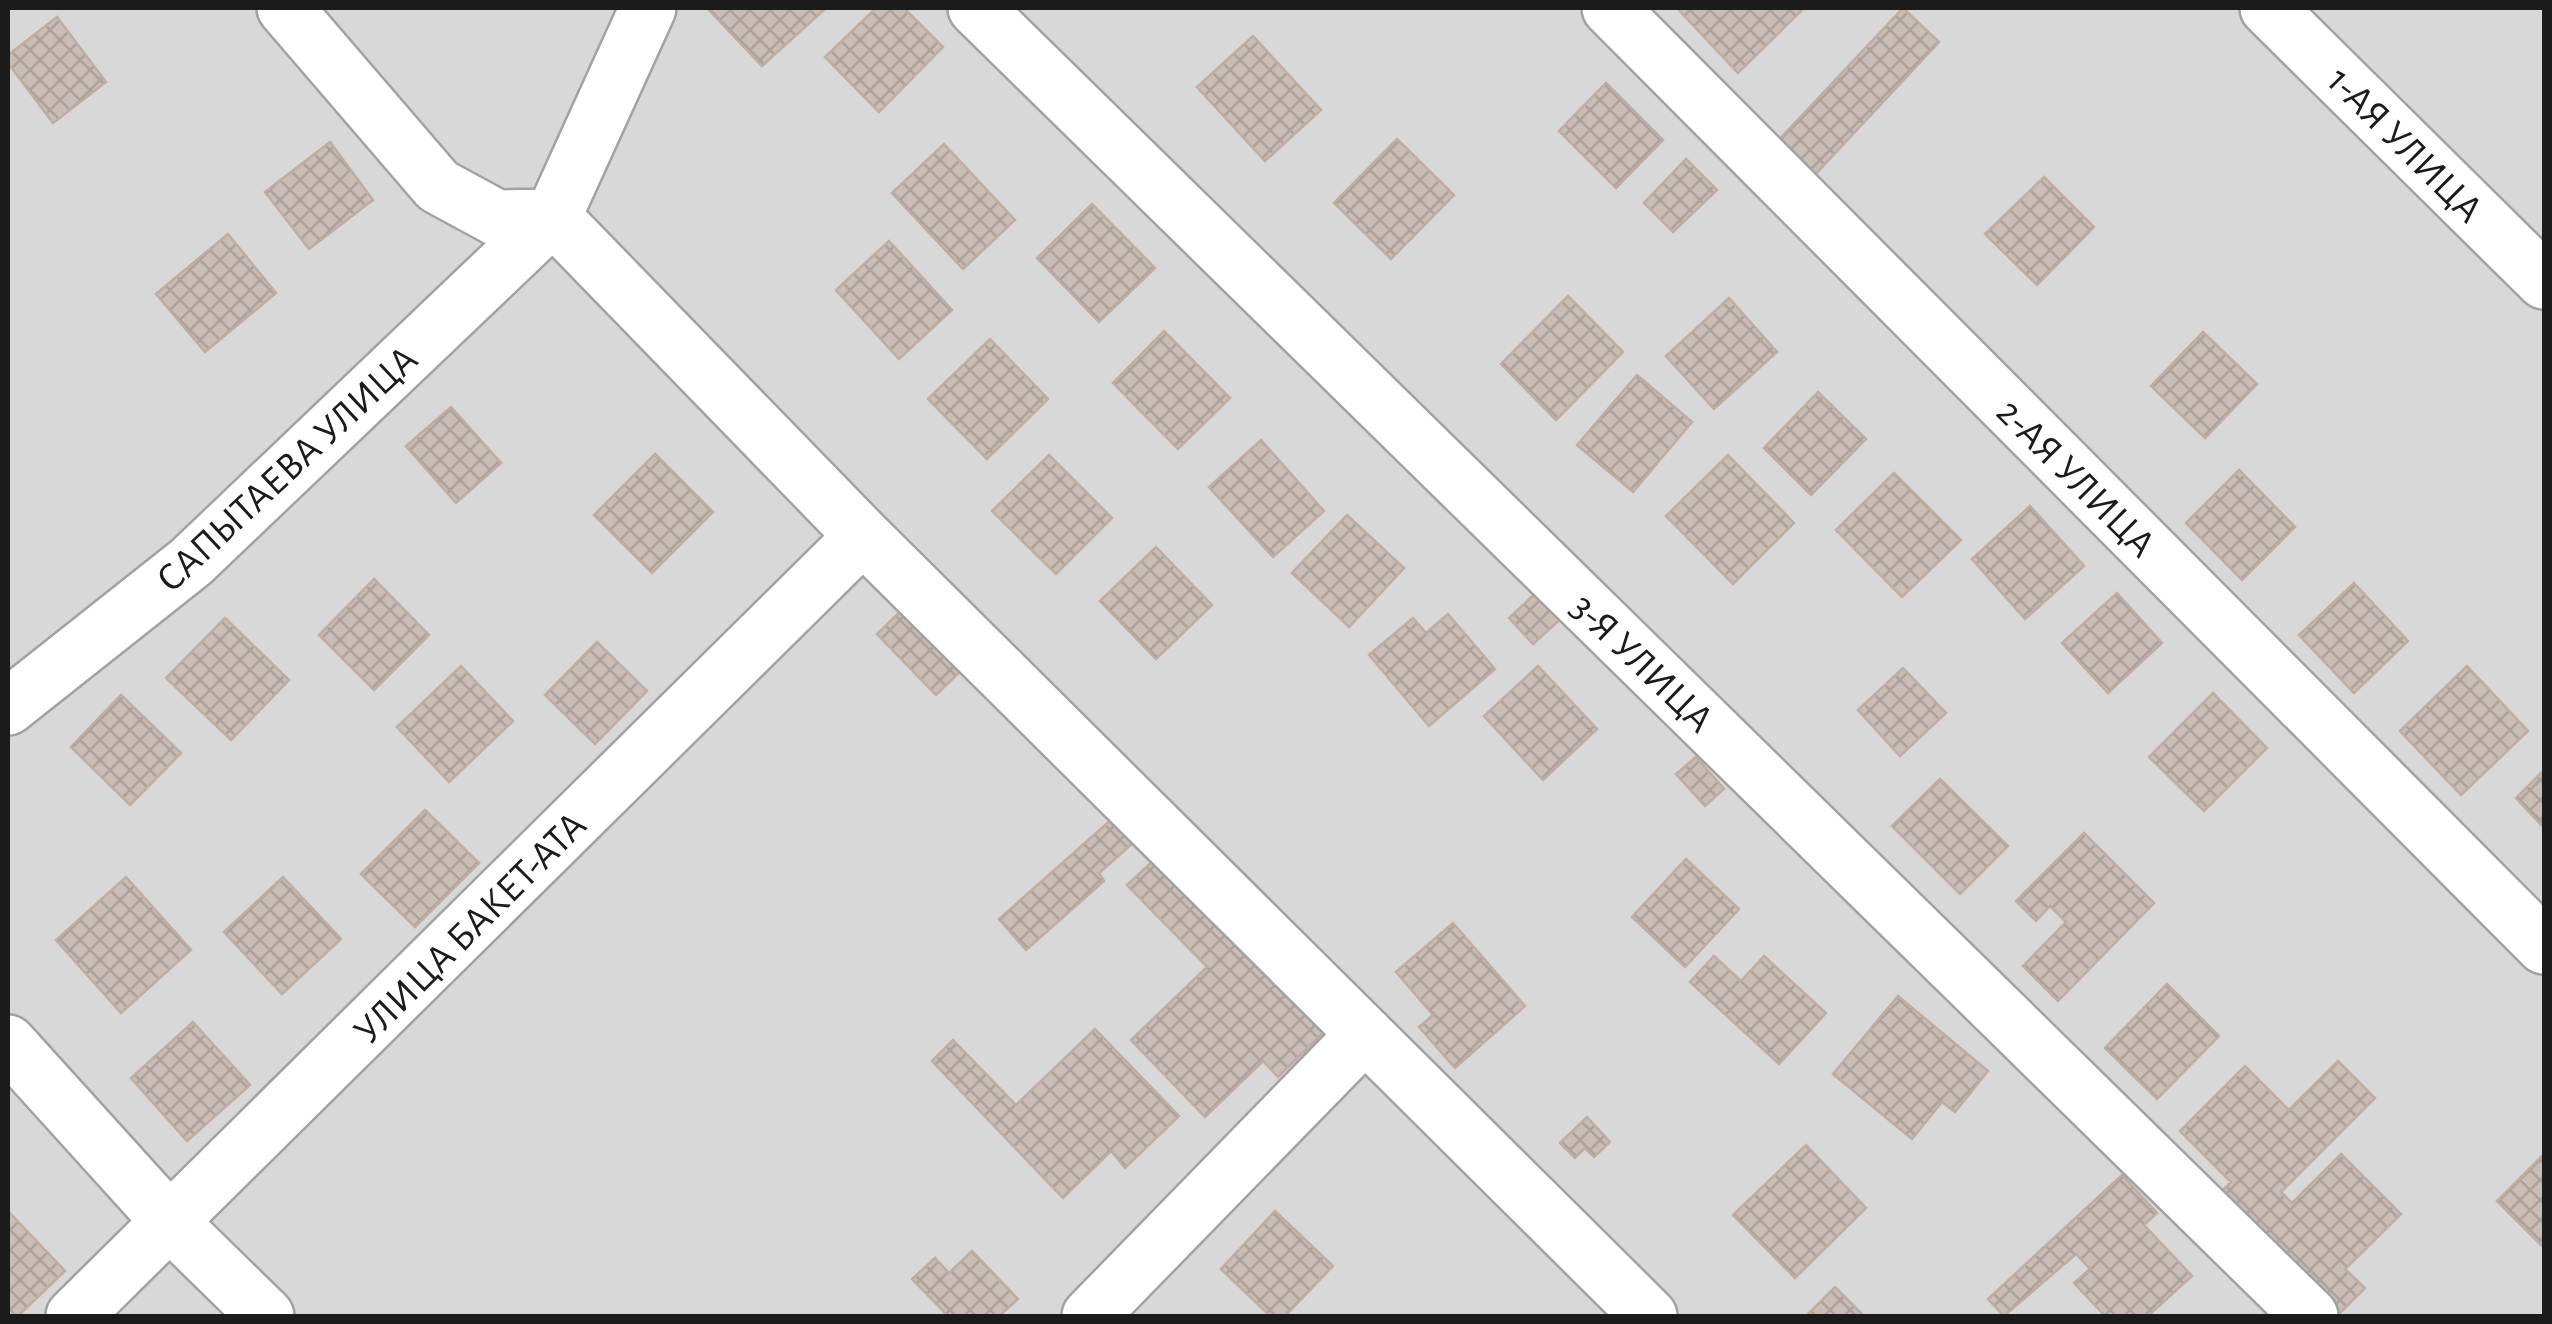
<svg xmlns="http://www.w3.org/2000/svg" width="2552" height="1324" font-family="'Alegreya Sans',sans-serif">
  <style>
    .residential { fill: #d9d8d8 }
    .building { fill: url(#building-cross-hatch); stroke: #c0aca1; stroke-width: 2.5 }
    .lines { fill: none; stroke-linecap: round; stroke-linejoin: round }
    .minor-casing { stroke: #a2a2a2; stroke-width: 60 }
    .minor { stroke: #fff; stroke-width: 55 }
    .labels { text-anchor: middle; stroke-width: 9; stroke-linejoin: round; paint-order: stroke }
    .street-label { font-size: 40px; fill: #1b1b1b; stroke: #fff }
  </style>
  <defs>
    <pattern id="building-cross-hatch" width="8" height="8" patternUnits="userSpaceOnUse" patternTransform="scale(2.5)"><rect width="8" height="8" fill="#c9bdb5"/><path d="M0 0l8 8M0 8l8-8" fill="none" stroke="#aca29b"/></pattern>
  </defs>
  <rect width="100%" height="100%" fill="#eee7df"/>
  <path class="residential" d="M8,8H2544V1316H8Z"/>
  <path class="building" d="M707,8H826L762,66Z
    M876,8H904L943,47L879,112L825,57Z
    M1677,8H1804L1738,73Z
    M1903,8L1939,42L1811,179L1774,145Z
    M57,17L106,82L53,123L8,63V55Z
    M1253,36L1321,110L1265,161L1197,87Z
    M1606,83L1663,140L1616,188L1559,131Z
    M1397,139L1454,195L1391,259L1334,203Z
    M330,142L373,200L309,249L265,192Z
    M944,144L1015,220L963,269L892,193Z
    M1686,159L1717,190L1673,232L1644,203Z
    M2044,177L2094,227L2037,285L1985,234Z
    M1092,204L1155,268L1099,322L1037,258Z
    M228,234L276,293L205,352L156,294Z
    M889,241L952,310L899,359L836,290Z
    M1568,296L1623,352L1556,420L1501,364Z
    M1729,298L1777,352L1714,409L1666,356Z
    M1164,331L1230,398L1178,449L1113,383Z
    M2203,332L2257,384L2205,438L2151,386Z
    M990,339L1048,399L987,459L928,399Z
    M1637,375L1692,422L1633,492L1577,445Z
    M1818,392L1866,439L1811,495L1764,448Z
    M451,407L501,463L456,503L406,446Z
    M1261,440L1324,511L1273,557L1209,487Z
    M655,454L713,512L652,573L594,515Z
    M1049,455L1112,518L1056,574L992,511Z
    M1728,455L1794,523L1733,584L1666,516Z
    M2239,470L2295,527L2242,580L2186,523Z
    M1894,473L1961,540L1902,597L1836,530Z
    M2030,506L2084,566L2025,619L1972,559Z
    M1347,515L1404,568L1349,627L1292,573Z
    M1156,547L1212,605L1156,659L1100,601Z
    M374,579L429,635L374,690L319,635Z
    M2354,583L2408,641L2354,693L2299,635Z
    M1540,589L1565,615L1533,644L1509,618Z
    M2117,593L2162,643L2108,693L2062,643Z
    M908,604L967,665L936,695L877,634Z
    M1448,614L1495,669L1429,726L1369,655L1413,618L1426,633Z
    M225,618L289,680L231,740L166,678Z
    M597,642L647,691L595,744L545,695Z
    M461,666L513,721L449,782L397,727Z
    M1538,666L1597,729L1543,780L1484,716Z
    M2467,666L2528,731L2461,795L2400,731Z
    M1903,668L1946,713L1900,756L1858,710Z
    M2213,693L2267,748L2204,811L2149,757Z
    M121,695L181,753L130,805L71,747Z
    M1696,757L1724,789L1705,806L1676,774Z
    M2544,770V828L2516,798Z
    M1940,779L2008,846L1960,894L1892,826Z
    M425,810L479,863L415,927L361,874Z
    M1112,819L1133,843L1099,873L1104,881L1026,950L999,919Z
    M2084,833L2154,903L2058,1001L2023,966L2066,922L2050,906L2036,921L2016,901Z
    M1156,858L1324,1032L1278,1077L1263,1061L1205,1117L1131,1040L1207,967L1127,885Z
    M1686,859L1739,909L1685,967L1632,917Z
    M126,877L191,950L121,1013L56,940Z
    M283,877L341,939L282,994L224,932Z
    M1453,923L1525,1006L1455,1068L1419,1027L1433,1015L1396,972Z
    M1714,956L1741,981L1764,956L1826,1013L1779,1064L1690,982Z
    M2167,984L2219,1036L2157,1099L2105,1048Z
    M1898,996L1988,1071L1955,1112L1942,1102L1912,1139L1833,1074Z
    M193,1022L250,1085L187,1141L131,1078Z
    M1095,1029L1179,1116L1125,1168L1111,1151L1063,1198L932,1061L953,1040L1016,1105Z
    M2338,1061L2375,1098L2281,1192L2292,1203L2341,1154L2401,1214L2345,1269L2365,1288L2337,1316H2327L2212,1201L2231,1182L2180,1131L2245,1066L2289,1110Z
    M1587,1117L1610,1142L1594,1157L1585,1148L1575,1158L1560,1143Z
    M1806,1145L1866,1208L1795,1278L1733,1215Z
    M2544,1154V1248L2497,1201Z
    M2122,1175L2157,1213L2144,1225L2192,1276L2148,1316H2105L2074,1283L2090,1269L2076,1254L2004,1316L1988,1299Z
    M8,1211L65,1271L18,1316L8,1310Z
    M1275,1211L1333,1266L1285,1316H1270L1221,1269Z
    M972,1251L1018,1299L999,1316H948L912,1279L935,1258L949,1273Z
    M1835,1287L1864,1316H1806Z"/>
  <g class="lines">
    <g class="minor-casing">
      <path id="minor" d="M285,8L438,186L497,218L553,217
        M976,8L2310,1316
        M1610,8L2544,946
        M2268,8L2544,281
        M553,217L863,536L1649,1316
        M8,707L191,562L553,217L648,8
        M8,1043L170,1222L266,1316
        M74,1316L863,536
        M1090,1316L1365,1034"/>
    </g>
    <use href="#minor" class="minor"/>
  </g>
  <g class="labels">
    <g class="street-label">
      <text transform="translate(2406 144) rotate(45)" y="14">1-АЯ УЛИЦА</text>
      <text transform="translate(286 468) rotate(-43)" y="14">САПЫТАЕВА УЛИЦА</text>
      <text transform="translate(2077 477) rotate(45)" y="14">2-АЯ УЛИЦА</text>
      <text transform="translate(1643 662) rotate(44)" y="14">3-Я УЛИЦА</text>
      <text transform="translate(469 927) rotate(-45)" y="14">УЛИЦА БАКЕТ-АТА</text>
    </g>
  </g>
  <rect width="2552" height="1324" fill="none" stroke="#1b1b1b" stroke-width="20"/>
</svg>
